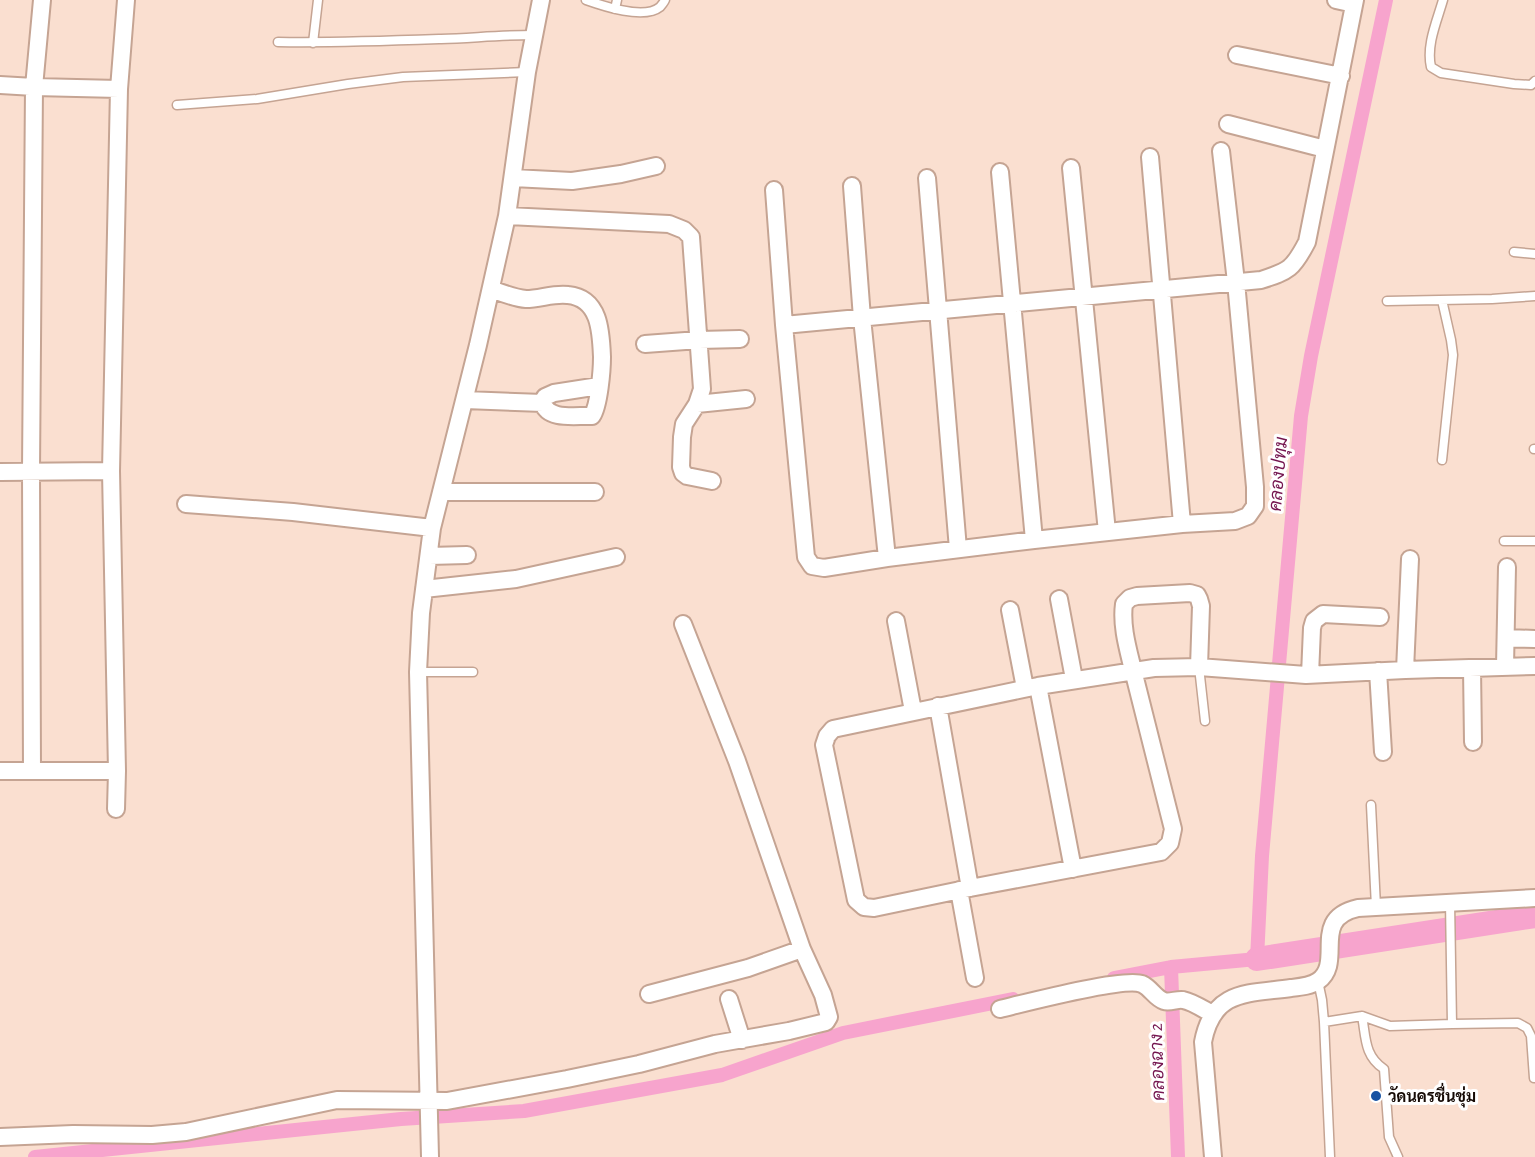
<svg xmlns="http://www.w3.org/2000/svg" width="1535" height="1157" font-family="'Alegreya Sans',Sarabun,sans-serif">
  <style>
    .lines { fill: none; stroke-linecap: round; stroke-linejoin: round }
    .canal { stroke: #f7a4cd; stroke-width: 14 }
    .river { stroke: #f7a4cd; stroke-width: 24 }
    .lane-casing { stroke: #c5a493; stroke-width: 11 }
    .street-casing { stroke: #c5a493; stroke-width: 20 }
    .lane { stroke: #fff; stroke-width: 8 }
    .street { stroke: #fff; stroke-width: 16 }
    .poi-dot { fill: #1652a3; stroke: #fff; stroke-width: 2 }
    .labels { text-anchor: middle; stroke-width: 6; stroke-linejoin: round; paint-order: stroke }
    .poi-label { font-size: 16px; font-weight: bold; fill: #150a05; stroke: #fff; text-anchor: start }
    .water-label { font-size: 18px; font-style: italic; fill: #74154f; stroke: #fff }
  </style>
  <rect width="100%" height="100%" fill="#fadfd0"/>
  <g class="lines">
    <path class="canal" d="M1171,967L1178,1157
      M1114,978L1171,967L1257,959L1262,856L1301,416L1311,356L1386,0
      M35,1157L401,1119L524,1111L722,1075L843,1033L1013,999"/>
    <path class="river" d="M1257,959L1535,916"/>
    <g class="lane-casing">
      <path id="lane" d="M586,0C603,6 644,20 660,7C660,7 665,1 665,0
        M1443,0C1437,21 1426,45 1431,67L1441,73L1514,84L1531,85L1535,81
        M615,9L617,0
        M278,42C332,43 386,41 441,39C472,38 502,35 533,35
        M313,43L318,0
        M177,105L257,99L348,84L403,77L527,72
        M1514,252L1535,254
        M1442,300L1451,340L1453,355L1442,460
        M1387,301L1492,299L1535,296
        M1534,449H1535
        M1504,541H1535
        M1199,667L1205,721
        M418,672H473
        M1371,805L1376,907
        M1318,981L1322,1000L1324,1022L1362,1016L1390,1026L1452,1024L1450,902
        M1362,1016C1366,1037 1364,1056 1384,1069L1389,1137L1398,1157
        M1324,1022L1330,1157
        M1452,1024L1518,1023L1527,1028L1531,1036L1534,1078"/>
    </g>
    <g class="street-casing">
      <path id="street" d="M1336,0L1354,4
        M1237,55L1341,76
        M0,85L34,87L119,89
        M1228,124L1325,149
        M1150,157L1182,524
        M1071,168L1107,532
        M1000,172L1034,540
        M513,178L572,181L621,174L656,166
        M927,178L958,549
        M852,186L862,318L887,558
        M774,190L784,325L806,557L812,566L824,568L887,558L1034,540L1182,524L1235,521L1248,516L1255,506V487L1236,282L1221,151
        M507,216L669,224L684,230L691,237L702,389L697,404L684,424L682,437L681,467L683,473L687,476L712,481
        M784,325L1261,280C1289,271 1293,269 1307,242L1355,0
        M645,344L699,340L740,339
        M465,400L543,403C548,421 577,415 592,416C599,406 602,370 602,357C601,332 600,298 568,295C554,293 540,299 526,299C514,298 502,293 491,289
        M543,403L545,397L554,393L599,386
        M697,404L746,399
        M0,472L111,471
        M441,492H595
        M186,504L293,512L432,528
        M429,556L467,555
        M424,589L516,579L616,557
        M1059,599L1074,679
        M1010,610L1025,688
        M896,621L913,711
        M1506,638L1535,639
        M1505,666L1507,567
        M1199,667L1201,606L1199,599L1197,595L1190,593L1137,596L1130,598L1124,604C1121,626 1128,649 1133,670L1173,829L1170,843L1161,852L970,888L874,908L864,907L856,900L824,745L827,736L833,729L1038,686L1154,668L1199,667L1306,675L1405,670L1535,666
        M1472,668L1473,742
        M1405,670L1410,559
        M1378,671L1383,752
        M1310,675L1312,628L1314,621L1323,614L1380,617
        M1038,686L1073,869
        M938,706L970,888
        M0,771H117
        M32,771L31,471L34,87L42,0
        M116,809L117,771L111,471L119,89L126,0
        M959,890L975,978
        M649,994L748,968L802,949
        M729,999L742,1040
        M1000,1009C1025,1003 1124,977 1142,984C1151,988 1155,998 1164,1001C1170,1003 1177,999 1183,1000C1193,1002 1203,1009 1212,1014
        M0,1137L73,1134L152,1135L186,1132L337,1100L447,1101L567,1079L639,1064L715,1044L789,1031L826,1022L829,1017L823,995L802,949L737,761L683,624
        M430,1157L418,672L421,613L432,528L478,345L507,216L527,72L541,0
        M1213,1157L1203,1042C1213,989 1248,994 1291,988C1300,987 1311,986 1318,981C1345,962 1309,919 1358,908L1535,898"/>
    </g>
    <use href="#lane" class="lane"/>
    <use href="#street" class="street"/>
  </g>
  <circle class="poi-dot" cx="1376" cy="1096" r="6"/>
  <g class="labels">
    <g class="poi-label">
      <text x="1388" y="1102">วัดนครชื่นชุ่ม</text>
    </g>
    <g class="water-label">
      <text transform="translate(1278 474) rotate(-85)" y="6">คลองปทุม</text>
      <text transform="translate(1157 1062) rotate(-92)" y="6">คลองฉาง 2</text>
    </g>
  </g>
</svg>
